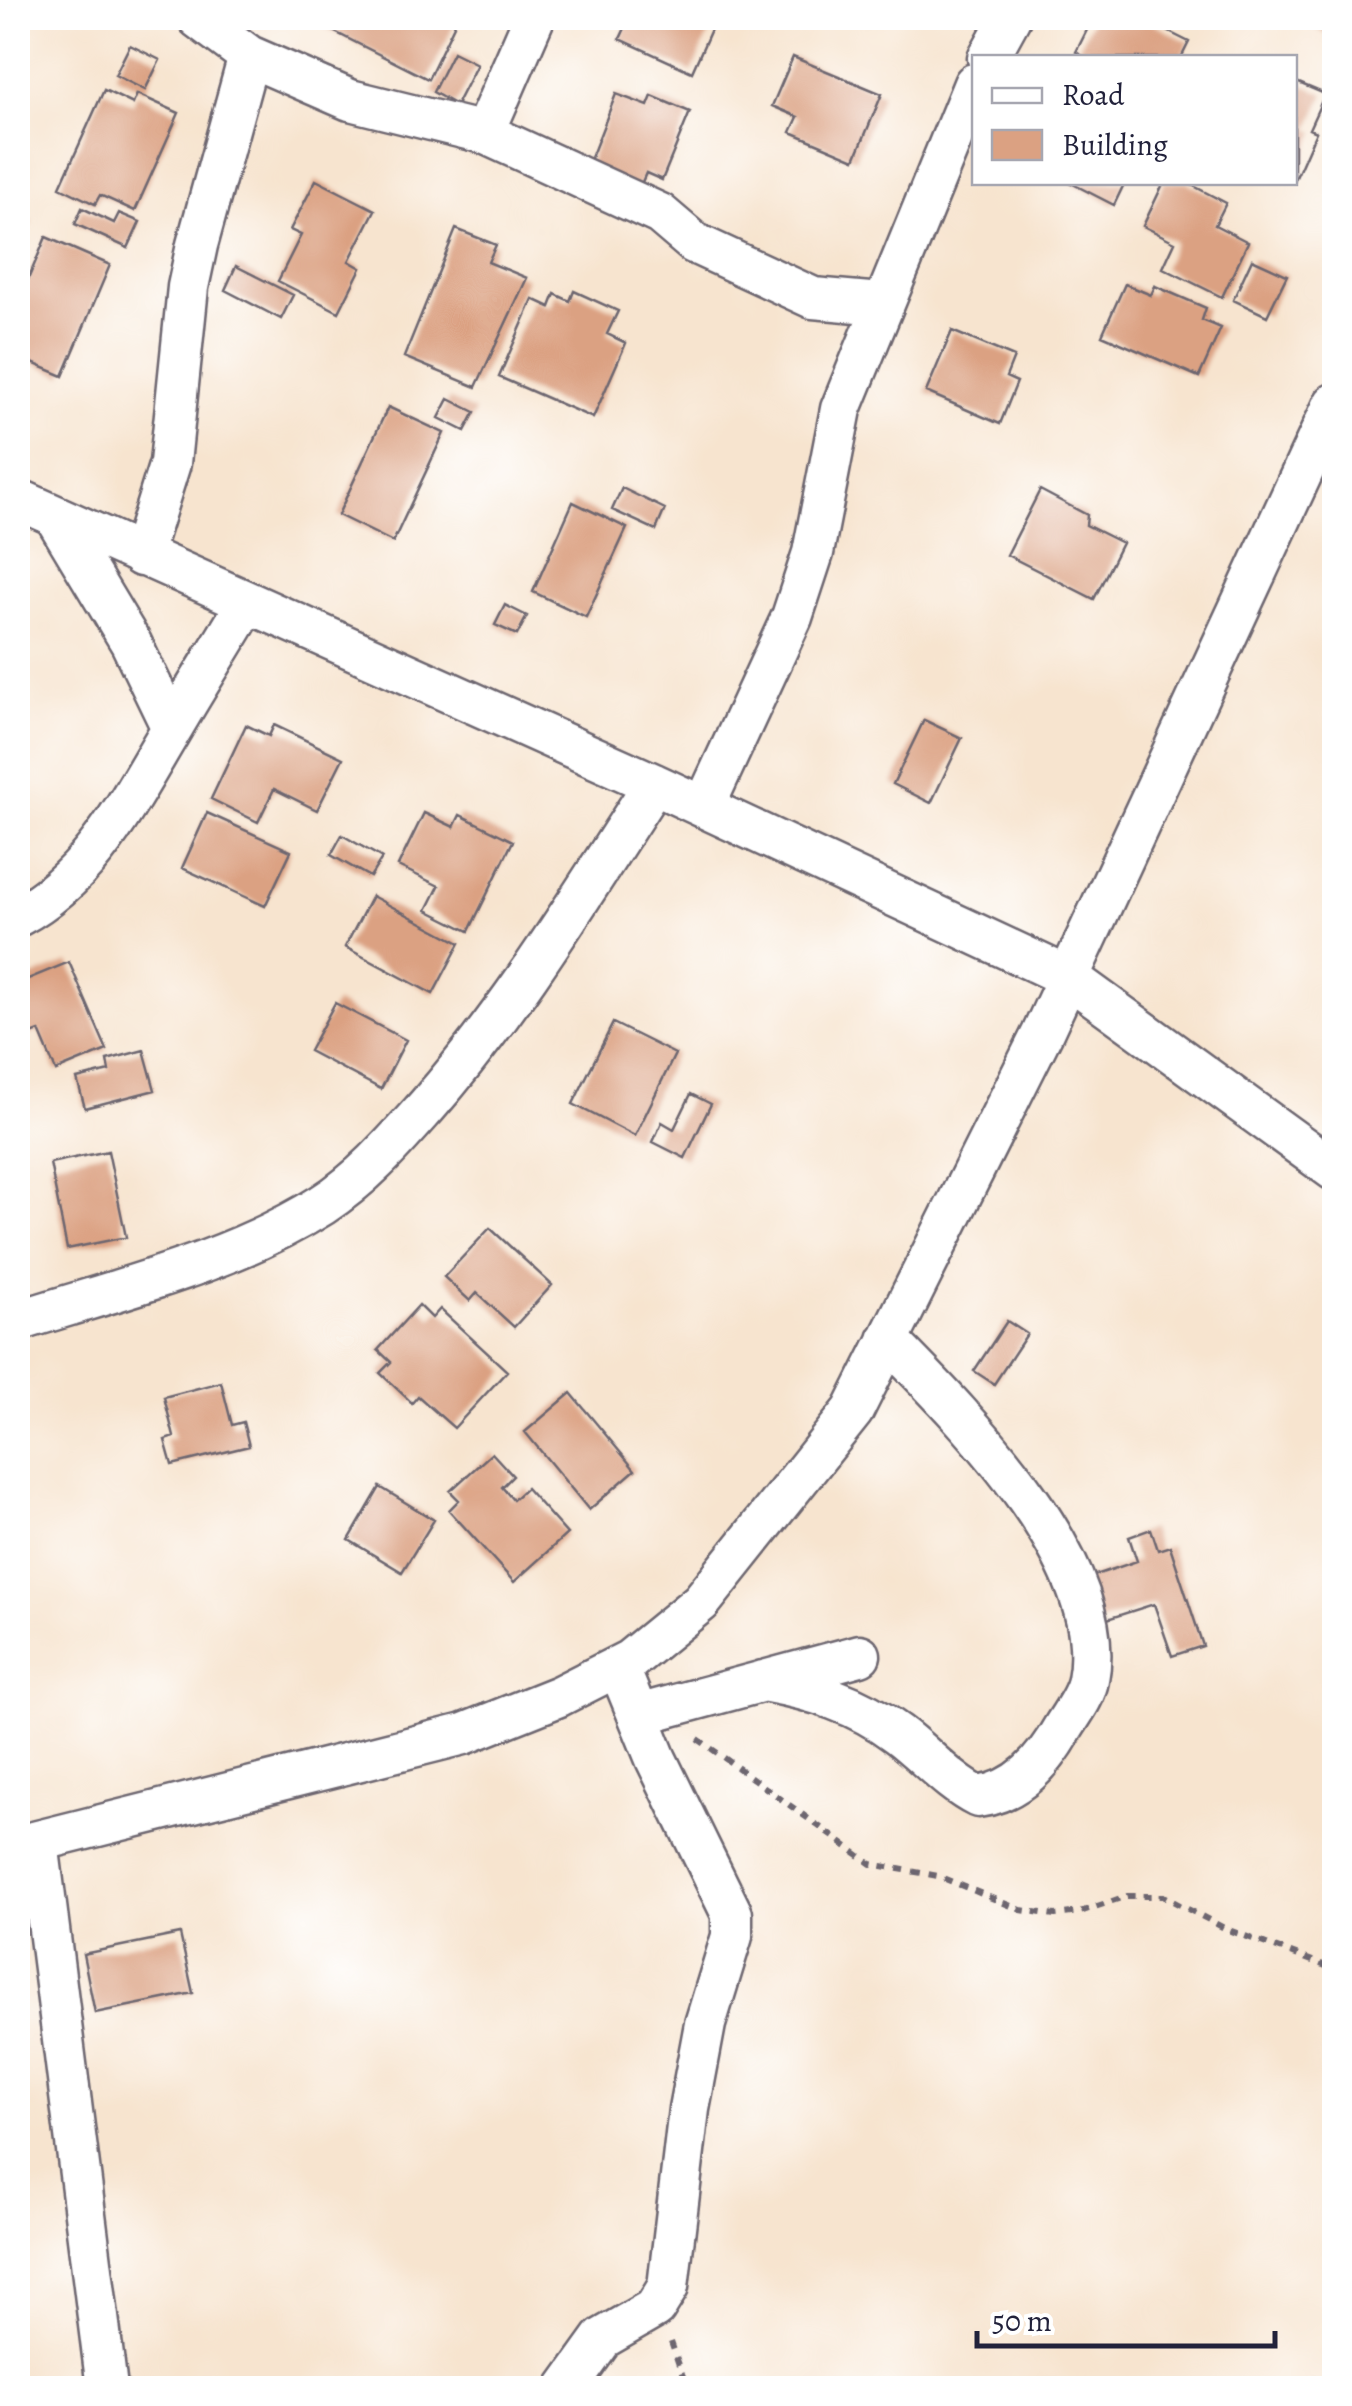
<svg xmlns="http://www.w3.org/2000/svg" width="1352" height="2406" font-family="Alegreya,serif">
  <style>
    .building { fill: #dba182 }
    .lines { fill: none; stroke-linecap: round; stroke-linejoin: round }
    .street-casing { stroke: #6d666f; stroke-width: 45 }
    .path { stroke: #6d666f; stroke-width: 6; stroke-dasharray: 8 8; stroke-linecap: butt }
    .street { stroke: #fff; stroke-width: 40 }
  </style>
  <rect width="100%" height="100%" fill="#fff"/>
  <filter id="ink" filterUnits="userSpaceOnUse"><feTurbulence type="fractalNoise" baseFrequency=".01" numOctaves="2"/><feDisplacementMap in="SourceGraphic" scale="20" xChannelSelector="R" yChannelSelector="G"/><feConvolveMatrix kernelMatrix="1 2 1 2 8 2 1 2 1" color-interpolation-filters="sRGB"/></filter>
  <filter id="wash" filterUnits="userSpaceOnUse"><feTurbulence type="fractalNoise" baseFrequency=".0048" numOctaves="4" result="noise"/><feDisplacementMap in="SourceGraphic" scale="40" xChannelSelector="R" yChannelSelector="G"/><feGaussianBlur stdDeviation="2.25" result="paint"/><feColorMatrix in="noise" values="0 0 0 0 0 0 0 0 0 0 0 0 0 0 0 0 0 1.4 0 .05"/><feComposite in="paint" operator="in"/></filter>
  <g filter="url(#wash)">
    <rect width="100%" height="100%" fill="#f7e4cf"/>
    <g id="blocks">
      <path class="building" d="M330,18H454L457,19L428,79L325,27Z
        M608,18H716L692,72L620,39L626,26Z
        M1093,18H1141L1189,42L1181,58H1086L1076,52Z
        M1294,18H1334V25L1329,35Z
        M130,45L160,60L145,90L115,75Z
        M453,52L477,64L456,105L433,92Z
        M793,57L882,94L855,159L791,132L798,117L772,106Z
        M1294,81L1325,94L1309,129L1316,132L1294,182Z
        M104,90L133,104L137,94L179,113L135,211L100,195L95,204L60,187Z
        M616,94L648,106L652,96L690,112L662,180L646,173L639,189L587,168Z
        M316,180L375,210L349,261L361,268L339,312L278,281L301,235L290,230Z
        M1069,182H1125L1114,205Z
        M1164,182H1186L1226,203L1215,225L1248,242L1222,297L1163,268L1175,242L1143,226Z
        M82,208L114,223L119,213L140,222L128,248L75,224Z
        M18,215L32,221L18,254Z
        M456,229L496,245L488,262L527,278L476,387L404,357Z
        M46,237L110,265L63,376L18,357V303Z
        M1252,259L1287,275L1267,316L1233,300Z
        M236,266L293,295L281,319L225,290Z
        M1125,284L1151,295L1155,286L1206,308L1202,320L1221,328L1199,377L1102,335Z
        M574,291L618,311L607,334L626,343L593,418L499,377L533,299L550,307L555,294L570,301Z
        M952,331L1014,357L1006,377L1017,382L1000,424L926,392Z
        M449,399L475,412L465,431L439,418Z
        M388,407L444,433L393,542L338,515Z
        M622,488L665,509L656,530L612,510Z
        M1040,490L1087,515L1086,525L1122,543L1094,599L1007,555Z
        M573,502L627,528L586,617L533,592Z
        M505,605L527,616L517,635L495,625Z
        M924,720L962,738L931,803L893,784Z
        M246,725L269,736L274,725L343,758L317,810L274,789L258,822L211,799Z
        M207,813L291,851L265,906L182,868Z
        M424,813L454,827L460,815L513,841L469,931L427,910L439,886L398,866Z
        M342,835L382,858L370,877L331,855Z
        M372,896L460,943L433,994L345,947Z
        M69,962L107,1050L56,1071L39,1031L29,1035L18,1009V983Z
        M335,1003L406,1040L381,1089L309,1051Z
        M613,1023L675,1054L635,1136L573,1104Z
        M144,1050L155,1090L85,1108L77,1079L109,1071L107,1060Z
        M691,1094L711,1104L685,1158L653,1142L662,1122L674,1129Z
        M108,1151L126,1237L67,1249L50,1163Z
        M490,1228L552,1285L514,1327L477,1293L470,1301L444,1277Z
        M419,1305L432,1318L440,1309L507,1371L454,1428L418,1396L412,1403L380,1373L391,1362L378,1350Z
        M1007,1321L1027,1334L994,1384L974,1371Z
        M221,1382L232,1425L243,1422L249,1446L172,1465L165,1440L174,1437L164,1397Z
        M571,1393L635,1470L589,1510L525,1432Z
        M492,1453L513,1476L502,1487L513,1500L526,1488L567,1534L514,1582L449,1510L459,1500L450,1491Z
        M380,1487L434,1520L402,1572L349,1540Z
        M1151,1529L1158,1550L1170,1546L1203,1646L1172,1656L1154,1604L1095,1623L1081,1580L1137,1561L1129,1537Z
        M180,1934L193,1993L95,2013L83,1954Z"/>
    </g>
  </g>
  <g filter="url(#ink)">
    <use href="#blocks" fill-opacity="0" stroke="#6d666f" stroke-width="2.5"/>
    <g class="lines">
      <g class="street-casing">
        <path id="street" d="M198,18L249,56L350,100L484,133L660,214L694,243L813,298L881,304
          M988,58L1010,18
          M484,133L534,18
          M18,499L654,784L1068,977L1334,1170
          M57,520L131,643L172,728
          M141,556L170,463L188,287L197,245L249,56
          M704,807L792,617L813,553L841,409L974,84
          M18,916C92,876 126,805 168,735C194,690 222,646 248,602
          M18,1321C118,1289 232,1262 322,1205C364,1178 394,1143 427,1106C514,1007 582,894 654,784
          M763,1681C813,1690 857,1703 898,1734C925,1754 948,1782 978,1797C1018,1792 1044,1762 1063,1728C1072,1713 1085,1697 1088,1680C1111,1563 963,1416 888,1340
          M638,1715L860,1655
          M38,1842L107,2388
          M18,1846L464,1734L559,1696L630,1660L701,1602L853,1411L1042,1034L1334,404
          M567,2388L603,2338L655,2308L668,2287L689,2109L705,2024L732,1936V1914L656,1759L618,1666"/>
      </g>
      <path class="path" d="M698,1739L871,1864L938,1876L1021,1910L1055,1915L1080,1912L1127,1896H1163L1226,1929L1334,1969
        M671,2342L687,2388"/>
      <use href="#street" class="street"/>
    </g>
  </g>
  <rect width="1352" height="2406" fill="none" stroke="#fff" stroke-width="60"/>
  <rect x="972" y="55" width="325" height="130" fill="#ffffff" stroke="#a7a7b1" stroke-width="2.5"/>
  <rect x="992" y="88" width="50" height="15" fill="#ffffff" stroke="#a7a7b1" stroke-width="2.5"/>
  <text x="1062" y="105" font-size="30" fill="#22223b">Road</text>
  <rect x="992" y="130" width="50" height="30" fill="#dba182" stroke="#a7a7b1" stroke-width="2.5"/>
  <text x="1062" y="155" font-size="30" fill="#22223b">Building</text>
  <path d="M977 2331v15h298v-15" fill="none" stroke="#22223b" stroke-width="5"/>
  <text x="992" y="2331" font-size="30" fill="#22223b" stroke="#ffffff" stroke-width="8" paint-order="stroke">50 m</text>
</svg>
